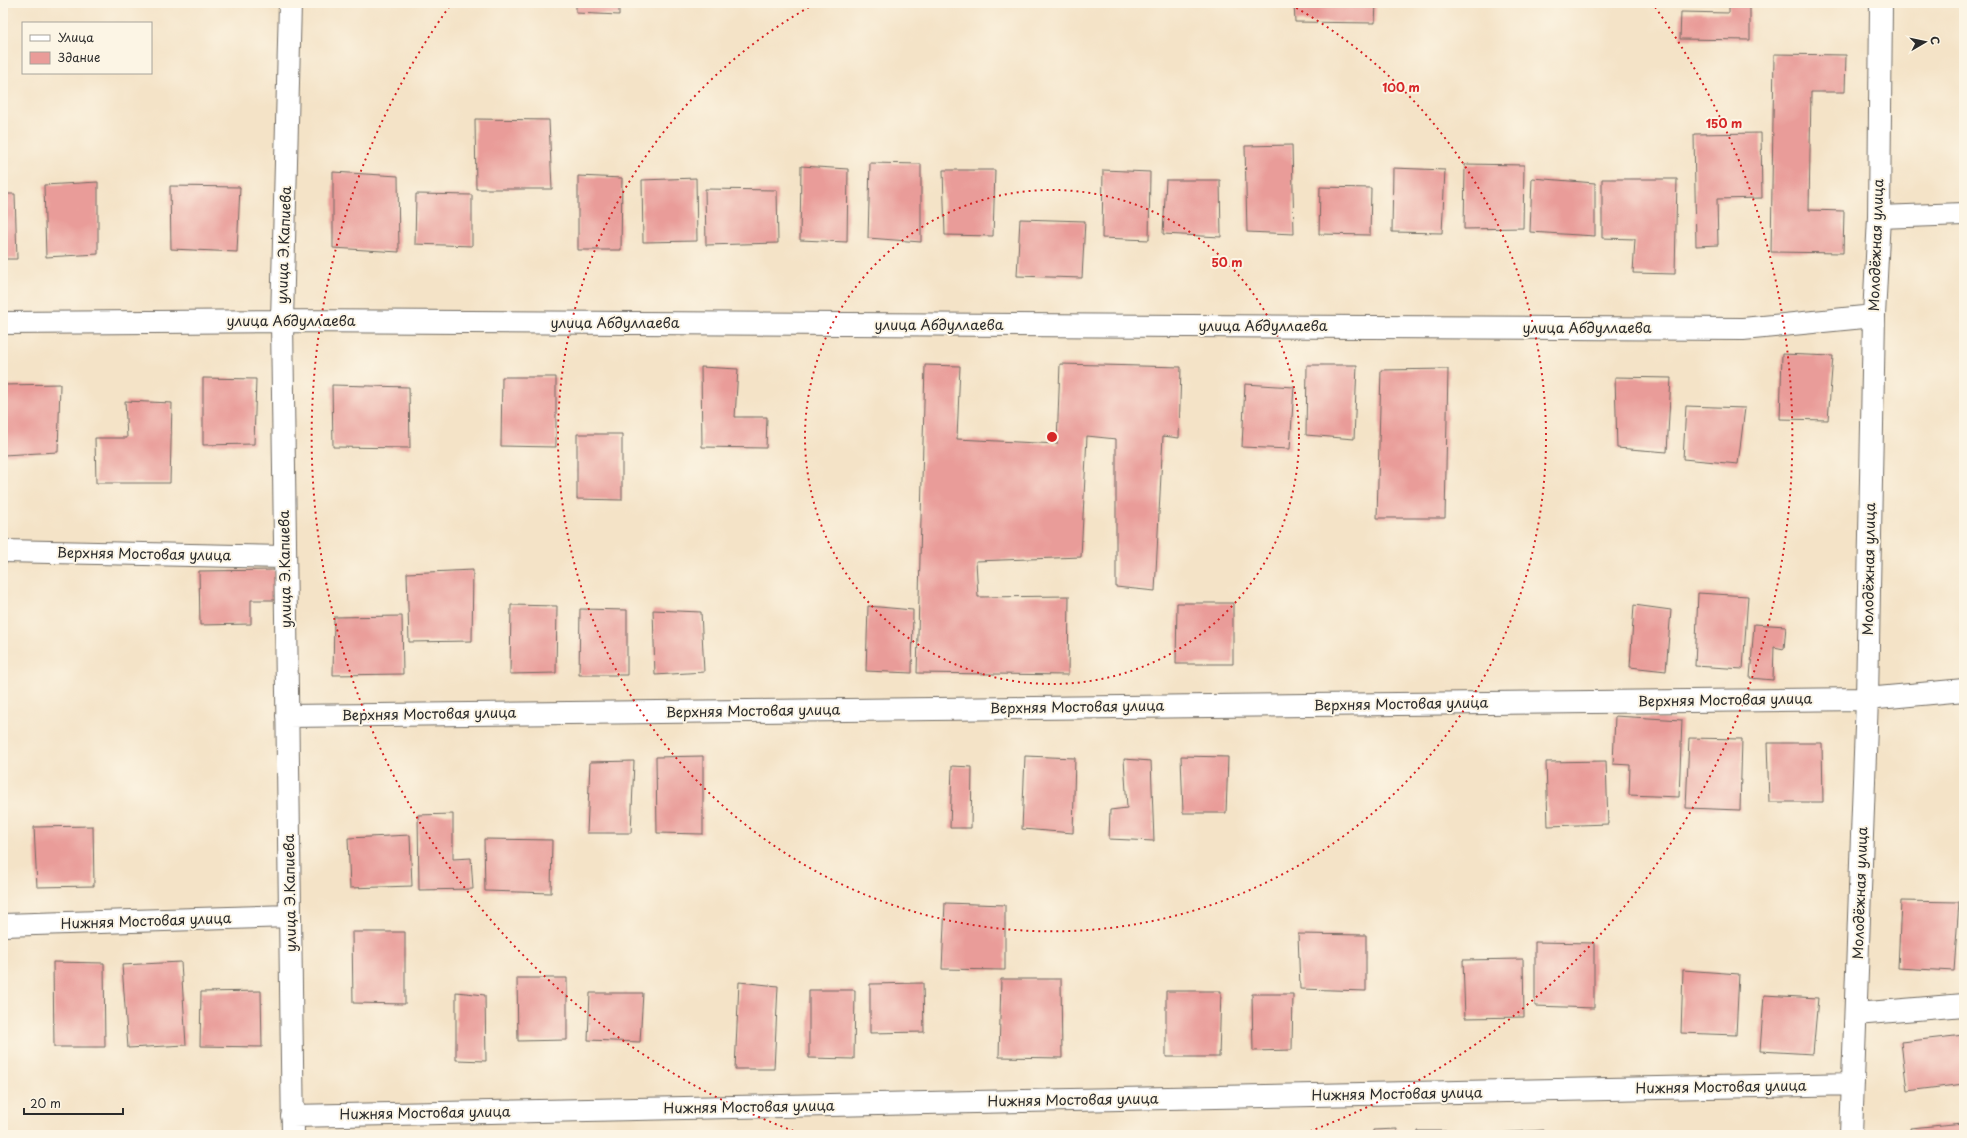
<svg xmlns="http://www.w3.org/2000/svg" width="1967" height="1138" font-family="'Playpen Sans',sans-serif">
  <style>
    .building { fill: #e99c99 }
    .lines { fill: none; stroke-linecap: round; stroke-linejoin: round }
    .street-casing { stroke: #716b62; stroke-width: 24 }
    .street { stroke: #fff; stroke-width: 22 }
    .ring { fill: none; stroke: #d62828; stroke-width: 2; stroke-dasharray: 2 4 }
    .labels { text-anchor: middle; stroke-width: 4; stroke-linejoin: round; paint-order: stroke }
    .street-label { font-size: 14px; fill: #2b2b2b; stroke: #fcf5e5 }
    .centre { fill: #d62828; stroke: #fcf5e5; stroke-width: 2 }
    .ring-label { font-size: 12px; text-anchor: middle; font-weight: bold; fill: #d62828; stroke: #fcf5e5; stroke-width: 4; stroke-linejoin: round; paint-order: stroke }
  </style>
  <rect width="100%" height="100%" fill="#fcf5e5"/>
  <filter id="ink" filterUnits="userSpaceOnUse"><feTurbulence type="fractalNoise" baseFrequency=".025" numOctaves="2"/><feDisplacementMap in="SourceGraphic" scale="8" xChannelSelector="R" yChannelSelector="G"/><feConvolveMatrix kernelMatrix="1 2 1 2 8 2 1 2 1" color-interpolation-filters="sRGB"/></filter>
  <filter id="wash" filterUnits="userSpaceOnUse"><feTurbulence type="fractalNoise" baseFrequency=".012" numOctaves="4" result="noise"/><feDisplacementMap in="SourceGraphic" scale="16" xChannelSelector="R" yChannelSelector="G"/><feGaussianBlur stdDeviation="0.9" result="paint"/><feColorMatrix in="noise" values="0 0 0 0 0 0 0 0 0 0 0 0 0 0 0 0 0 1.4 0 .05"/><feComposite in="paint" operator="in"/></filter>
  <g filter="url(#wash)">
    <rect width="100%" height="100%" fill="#f4e3c7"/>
    <g id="blocks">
      <path class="building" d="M576,3H619V15L576,13Z
        M1294,3H1376L1375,23L1295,22Z
        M1729,3H1750V40L1680,39L1681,12L1729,13Z
        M1774,54L1846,55L1845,92H1811L1809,210L1844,211L1843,253L1771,252Z
        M475,119L549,120L552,189H476Z
        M1761,133L1762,198L1717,199L1718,245L1696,246L1694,134Z
        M1292,145L1294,234L1247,232L1245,146Z
        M870,163L921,164V242L868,238Z
        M1465,164L1524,165L1523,228L1464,229Z
        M801,166L848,169L847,242L800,240Z
        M1393,168L1445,170L1442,233L1392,232Z
        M943,170H995L993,236L945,235Z
        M1103,170L1150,172L1149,240L1102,238Z
        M333,172L398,176L399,252L333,248Z
        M578,176L622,178L621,250H578Z
        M696,178L697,241L643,242L642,180Z
        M1532,178L1595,183V236L1530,232Z
        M1602,179H1677L1675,274L1633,273L1635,239L1602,238Z
        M1166,180H1220L1221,237L1163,234Z
        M98,182V254L46,257L44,185Z
        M170,186L240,187L237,252L171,249Z
        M1320,187L1371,188L1370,235L1319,234Z
        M705,189L777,190L778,243L706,245Z
        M3,194H15L17,259H3Z
        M416,194L472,195V246L415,244Z
        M1020,219L1085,221L1082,278L1017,276Z
        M1782,354L1833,356L1828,420L1780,419Z
        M1060,364L1181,367L1179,438L1163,436L1155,591L1116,587V439L1087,436L1081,557L976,561L978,597L1069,596L1068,675L917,673L925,365L960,366L957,439L1057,444Z
        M1307,365H1357L1354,439L1306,435Z
        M701,367L738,369L735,417H767L766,448L702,447Z
        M1448,369L1445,518H1377L1381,370Z
        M502,377H556V447L501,446Z
        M1615,377L1671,378L1667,452L1617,448Z
        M203,378L256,379L254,444L203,445Z
        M60,384L58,452L3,455V385Z
        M1245,384L1294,387L1290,449L1242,447Z
        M332,385L409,387L410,448L333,447Z
        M125,401L172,403L170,483H96L95,438H127Z
        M1686,406L1745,408L1738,464L1683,459Z
        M577,434H622V500L577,499Z
        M275,570V600H251V624L200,625L199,571Z
        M473,570L472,641L409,642L407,573Z
        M1698,593L1748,596L1743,669L1695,666Z
        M1177,603H1233V664H1176Z
        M511,605L557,606L556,673L510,674Z
        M1634,605L1671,610L1666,671L1630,667Z
        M868,606L913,610L912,673L866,671Z
        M580,609L627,610V675H579Z
        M653,610L701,612L704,672L655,675Z
        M402,616L403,674L333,675L334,617Z
        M1754,624L1786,626L1784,649L1774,647L1773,680L1750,678Z
        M1615,716L1682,720L1679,797L1629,795L1630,765L1613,764Z
        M1689,738L1742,739L1740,810L1686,808Z
        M1767,743H1822L1823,802H1769Z
        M703,756V834L657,833L656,757Z
        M1025,756L1075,758L1073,833L1022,829Z
        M1181,756L1228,757L1226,813H1183Z
        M1124,759L1151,761L1154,841L1109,839L1110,810L1127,808Z
        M634,761L631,833H587L590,762Z
        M1606,761L1608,824L1548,826L1546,762Z
        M952,766L972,767L971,828H950Z
        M453,814V859L471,858L473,889L419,890L418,815Z
        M93,826L94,886L37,887L34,827Z
        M410,835L412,886L350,888L348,838Z
        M484,839L552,840L551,893L485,891Z
        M1901,901L1959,902L1954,971L1898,968Z
        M945,903L1005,905V970L942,969Z
        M352,932H405V1004L353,1003Z
        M1298,934L1366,935V991L1300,989Z
        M1535,942L1594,943V1008L1535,1006Z
        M1523,959L1524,1017L1465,1018L1463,960Z
        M53,962L104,963L105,1047H54Z
        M181,962L186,1045L128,1048L122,965Z
        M1683,970L1739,974L1736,1035L1681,1033Z
        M517,978H567V1040L518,1041Z
        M1001,979H1061L1062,1058L999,1057Z
        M739,982L778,986L774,1069H735Z
        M923,983L924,1032L870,1033V984Z
        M809,990H855L854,1059L809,1058Z
        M261,991L262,1047L200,1046L201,992Z
        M1166,991H1221L1219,1057H1166Z
        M456,992L485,995L486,1061L456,1060Z
        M590,993H643L640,1042L588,1040Z
        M1252,994H1293L1292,1050L1253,1051Z
        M1764,995L1818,998L1813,1054L1760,1051Z
        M1964,1035V1084L1907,1091L1901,1042Z
        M1963,1123L1964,1135H1912L1911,1128Z
        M1397,1129V1135H1373V1130Z
        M1545,1130V1135H1479V1134Z
        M1418,1131H1448V1135H1418Z"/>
    </g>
  </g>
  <g filter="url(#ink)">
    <use href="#blocks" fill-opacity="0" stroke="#716b62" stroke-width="1"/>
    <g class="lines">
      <g class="street-casing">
        <path id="street" d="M290,3L282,321L293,1135
          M1879,217L1964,214
          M3,323L282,321L1743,329L1874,316
          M3,551L285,557
          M287,716L1867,699L1964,690
          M3,925L290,916
          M1856,1014L1964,1005
          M292,1116L1853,1084
          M1851,1135L1867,699L1874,316L1879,217L1881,3"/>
      </g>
      <use href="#street" class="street"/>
    </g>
  </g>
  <g class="ring">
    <circle cx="1052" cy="437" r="247"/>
    <path d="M1291 5A494 494 0 1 1 813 5"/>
    <path d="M799 1133A741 741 0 0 1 449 7M1655 7A741 741 0 0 1 1305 1133"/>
  </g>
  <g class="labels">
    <g class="street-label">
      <text transform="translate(284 245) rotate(-88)" y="5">улица Э.Капиева</text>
      <text transform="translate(1876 245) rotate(-88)" y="5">Молодёжная улица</text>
      <text x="291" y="326">улица Абдуллаева</text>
      <text x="615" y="328">улица Абдуллаева</text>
      <text x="939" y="330">улица Абдуллаева</text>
      <text x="1263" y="331">улица Абдуллаева</text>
      <text x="1587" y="333">улица Абдуллаева</text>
      <text transform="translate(144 554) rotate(1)" y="5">Верхняя Мостовая улица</text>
      <text transform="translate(285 569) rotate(-91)" y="5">улица Э.Капиева</text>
      <text transform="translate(1869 569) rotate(-89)" y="5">Молодёжная улица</text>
      <text transform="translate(1725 700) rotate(-1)" y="5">Верхняя Мостовая улица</text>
      <text transform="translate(1401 704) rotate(-1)" y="5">Верхняя Мостовая улица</text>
      <text transform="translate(1077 707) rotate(-1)" y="5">Верхняя Мостовая улица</text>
      <text transform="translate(753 711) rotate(-1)" y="5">Верхняя Мостовая улица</text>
      <text transform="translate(429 714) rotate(-1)" y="5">Верхняя Мостовая улица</text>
      <text transform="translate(290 893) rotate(-91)" y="5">улица Э.Капиева</text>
      <text transform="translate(1860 893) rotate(-88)" y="5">Молодёжная улица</text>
      <text transform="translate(146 921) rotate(-2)" y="5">Нижняя Мостовая улица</text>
      <text transform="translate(1721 1087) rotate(-1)" y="5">Нижняя Мостовая улица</text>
      <text transform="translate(1397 1094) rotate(-1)" y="5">Нижняя Мостовая улица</text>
      <text transform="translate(1073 1100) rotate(-1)" y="5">Нижняя Мостовая улица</text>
      <text transform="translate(749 1107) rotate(-1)" y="5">Нижняя Мостовая улица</text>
      <text transform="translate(425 1113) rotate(-1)" y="5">Нижняя Мостовая улица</text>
    </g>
  </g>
  <circle cx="1052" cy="437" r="6" class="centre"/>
  <g class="ring-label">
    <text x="1401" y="92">100 m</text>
    <text x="1724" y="128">150 m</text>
    <text x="1227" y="267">50 m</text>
  </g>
  <rect width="1967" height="1138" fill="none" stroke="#fcf5e5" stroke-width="16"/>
  <rect x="22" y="22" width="130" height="52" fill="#fcf5e5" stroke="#a8a49b"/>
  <rect x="30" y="35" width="20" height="6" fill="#ffffff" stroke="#a8a49b"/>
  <text x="58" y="42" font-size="12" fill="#2b2b2b">Улица</text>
  <rect x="30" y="52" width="20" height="12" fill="#e99c99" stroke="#a8a49b"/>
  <text x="58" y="62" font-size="12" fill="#2b2b2b">Здание</text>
  <g transform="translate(1925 42) rotate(81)" stroke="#fcf5e5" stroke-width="3" paint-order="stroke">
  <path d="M0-3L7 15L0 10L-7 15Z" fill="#2b2b2b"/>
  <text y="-6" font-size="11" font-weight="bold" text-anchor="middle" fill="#2b2b2b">С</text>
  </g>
  <path d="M24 1108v6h99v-6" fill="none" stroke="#2b2b2b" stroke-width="2"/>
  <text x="30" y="1108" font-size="12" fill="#2b2b2b" stroke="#fcf5e5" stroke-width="3" paint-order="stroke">20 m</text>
</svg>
